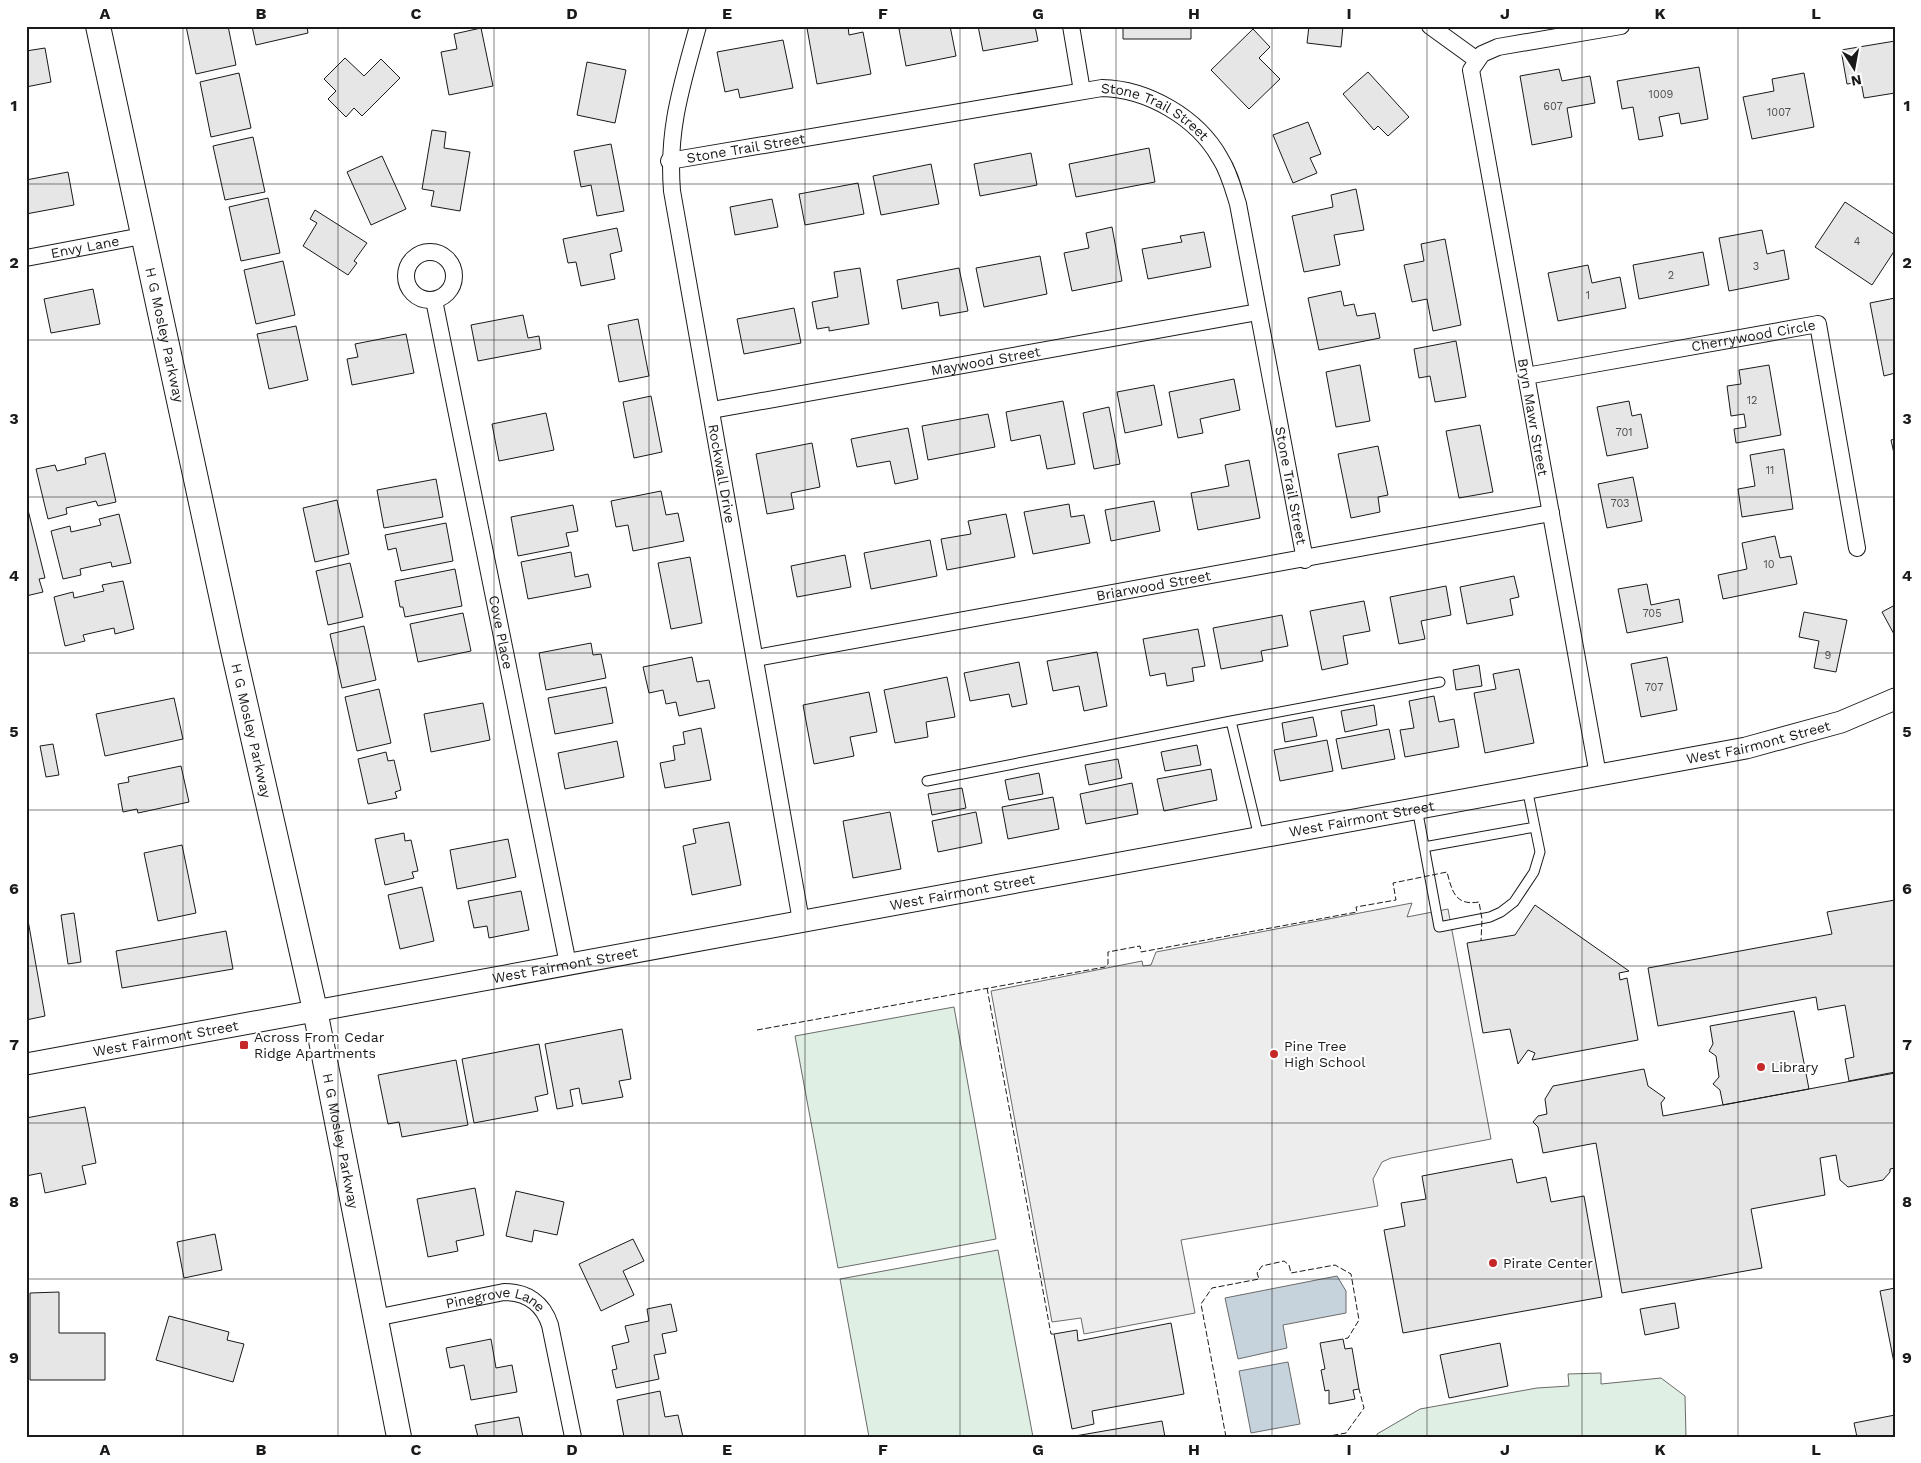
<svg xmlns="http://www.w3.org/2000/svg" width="1921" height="1463" font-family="'Work Sans',sans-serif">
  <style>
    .green { fill: #e0efe3; stroke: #6a6a6a }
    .parking { fill: #ededed; stroke: #6a6a6a }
    .water { fill: #c6d2dc; stroke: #6a6a6a }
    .building { fill: #e6e6e6; stroke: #1a1a1a }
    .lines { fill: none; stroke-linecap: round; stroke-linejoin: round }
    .service-casing { stroke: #1a1a1a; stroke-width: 11 }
    .minor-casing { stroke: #1a1a1a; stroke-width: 18 }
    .tertiary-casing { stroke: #1a1a1a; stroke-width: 23 }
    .secondary-casing { stroke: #1a1a1a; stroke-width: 26 }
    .service { stroke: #fff; stroke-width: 9 }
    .minor { stroke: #fff; stroke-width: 16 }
    .tertiary { stroke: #fff; stroke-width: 21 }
    .secondary { stroke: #fff; stroke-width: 24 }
    .fence { stroke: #1a1a1a; stroke-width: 1; stroke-dasharray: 6 2.5; stroke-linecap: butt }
    .grid { fill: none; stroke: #1a1a1a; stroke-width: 1; stroke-opacity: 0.55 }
    .poi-dot { fill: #c62828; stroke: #fff; stroke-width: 2 }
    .labels { text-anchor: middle; stroke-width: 4; stroke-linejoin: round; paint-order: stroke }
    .number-label { font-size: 11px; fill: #4d4d4d }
    .street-label { font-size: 14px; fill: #1a1a1a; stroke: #fff }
    .poi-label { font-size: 14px; fill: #1a1a1a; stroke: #fff; text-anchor: start }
    .neatline { fill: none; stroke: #1a1a1a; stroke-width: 2 }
    .grid-label { font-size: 16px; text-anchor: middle; font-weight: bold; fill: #1a1a1a }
  </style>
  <rect width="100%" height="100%" fill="#fff"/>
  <path class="green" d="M954,1007L996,1239L838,1268L795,1036Z
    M998,1250L1033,1437H869L840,1279Z
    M1601,1373V1384L1661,1378L1685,1396L1686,1437H1377V1434L1420,1409L1537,1388L1569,1386L1568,1374Z"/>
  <path class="parking" d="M1412,903L1407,917L1448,909L1491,1139L1391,1158L1382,1162L1373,1179L1378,1206L1181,1240L1195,1313L1084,1334L1081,1318L1052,1322L991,991L1142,961L1143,966L1151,965L1156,952Z"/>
  <path class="water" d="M1337,1276L1346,1291V1313L1283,1325L1287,1348L1238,1359L1225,1298Z
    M1288,1362L1300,1424L1251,1433L1239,1371Z"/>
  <path class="building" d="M186,26H228L236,65L196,74Z
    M252,26H307L308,33L256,45Z
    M816,26H848L849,35L863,32L871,74L817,84L807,28Z
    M911,26H950L956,56L906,66L899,29Z
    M978,26H1035L1038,41L983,51Z
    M1123,26H1191V39H1123Z
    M1309,26H1343L1341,47L1307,43Z
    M481,28L493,86L449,95L441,52L457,49L454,34Z
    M1253,29L1270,47L1259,58L1280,79L1249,109L1211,70Z
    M783,40L793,88L740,98L738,89L725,92L717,52Z
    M1895,41V93L1864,98L1861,82L1847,84L1841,50Z
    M45,48L51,82L26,87V51Z
    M345,58L364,76L381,59L400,78L362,116L354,108L346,117L328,99L336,91L324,79Z
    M587,62L626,70L615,123L577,115Z
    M1699,67L1708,119L1681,124L1679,113L1659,117L1663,136L1639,140L1633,107L1622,109L1617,81Z
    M1559,69L1562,81L1590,76L1595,103L1567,108L1572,137L1532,145L1520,76Z
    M1368,72L1409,117L1388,136L1378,126L1374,130L1343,94Z
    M239,73L251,128L211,137L200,82Z
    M1804,73L1814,127L1752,139L1743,97L1774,91L1772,79Z
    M1308,122L1321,154L1310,158L1317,173L1293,183L1273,135Z
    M432,130L446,132L444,148L470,152L460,211L431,206L434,191L422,189Z
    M253,137L265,192L225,200L213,146Z
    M611,144L624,211L597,216L591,185L581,187L574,151Z
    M1149,148L1155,182L1076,197L1069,164Z
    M1031,153L1037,185L980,196L974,164Z
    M382,156L406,209L371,225L347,172Z
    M931,164L939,204L881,215L873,176Z
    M68,172L74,205L26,214V180Z
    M858,183L864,214L805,225L799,194Z
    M1356,189L1364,230L1334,235L1340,265L1304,272L1292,216L1333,207L1331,195Z
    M268,198L280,253L241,261L229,207Z
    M772,199L778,227L735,235L730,207Z
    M1845,202L1895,235V250L1872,285L1815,247Z
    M315,210L367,243L354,261L357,263L348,275L303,246L317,223L310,219Z
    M1112,227L1122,281L1072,291L1064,253L1089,248L1086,233Z
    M617,228L622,251L610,254L615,279L581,286L576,262L568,263L563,239Z
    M1762,230L1767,254L1784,250L1789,279L1729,291L1719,238Z
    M1204,232L1211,267L1148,279L1142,249L1182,242L1180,236Z
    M1445,239L1461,325L1433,331L1427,299L1412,302L1404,265L1424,261L1421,244Z
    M1703,252L1709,285L1639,299L1633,265Z
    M1040,256L1047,294L984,307L976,268Z
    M283,261L295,315L256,324L244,270Z
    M1588,265L1592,283L1620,277L1626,308L1558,321L1548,273Z
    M860,268L869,324L829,331V327L817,329L812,302L838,297L834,272Z
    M959,268L968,311L940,316L938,302L902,309L897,280Z
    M93,289L100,324L51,333L44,299Z
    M1341,291L1344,306L1354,304L1357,316L1375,313L1380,338L1319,350L1308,298Z
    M1895,298V373L1884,376L1870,303Z
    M794,308L801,343L744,354L737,319Z
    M523,315L528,338L539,336L541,349L478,361L471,325Z
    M638,319L649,376L619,382L608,325Z
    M296,326L308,380L269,389L257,334Z
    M406,334L414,373L352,385L347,359L358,357L355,344Z
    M1456,341L1466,397L1435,402L1430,376L1419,378L1414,349Z
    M1360,365L1370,421L1336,427L1326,372Z
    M1769,365L1781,435L1736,443L1734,429L1746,427L1744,414L1731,416L1727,386L1741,384L1739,370Z
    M1234,379L1240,410L1200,419L1203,433L1178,438L1169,392Z
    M1154,385L1162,425L1125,433L1117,392Z
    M651,396L662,452L634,458L623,402Z
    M1063,401L1075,464L1047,469L1040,435L1011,441L1006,412Z
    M1629,401L1632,416L1641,414L1648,448L1607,456L1597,407Z
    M1109,407L1120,464L1094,469L1083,413Z
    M546,413L554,450L499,461L492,424Z
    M988,414L995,447L928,460L922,426Z
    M1480,425L1493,492L1459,498L1446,431Z
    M908,428L918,479L895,484L890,461L857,467L851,439Z
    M1895,439V458L1891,440Z
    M812,443L820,487L791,493L794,509L767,514L756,454Z
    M1378,446L1388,495L1378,497L1380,512L1351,518L1338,454Z
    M1784,449L1793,509L1742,517L1738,489L1755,486L1750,455Z
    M105,453L116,502L98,506L96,501L66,508L67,514L48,519L36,469L55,465L57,471L86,464L85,458Z
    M1249,460L1260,518L1198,530L1191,493L1229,486L1225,465Z
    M1633,477L1642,521L1607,528L1598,484Z
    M436,479L443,517L384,528L377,490Z
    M661,491L666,515L678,513L684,541L633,551L628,525L616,527L611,501Z
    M337,500L349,554L315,562L303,508Z
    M1154,501L1160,531L1111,541L1105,510Z
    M26,502L45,578L39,579L43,592L26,596Z
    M1069,504L1071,517L1084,515L1090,543L1033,554L1024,512Z
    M573,505L578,531L566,533L569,546L518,556L511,517Z
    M119,514L131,563L112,567L111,562L80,569L81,575L63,579L51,531L70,526L71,532L101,525L99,519Z
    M1006,514L1015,557L947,570L941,539L971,534L968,521Z
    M446,523L453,561L401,571L396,548L388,550L385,535Z
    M1775,536L1780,558L1791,556L1797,584L1723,599L1718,575L1747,569L1742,543Z
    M930,540L937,576L871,589L864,553Z
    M571,552L575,577L588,574L591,587L528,599L521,562Z
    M845,555L851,587L797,597L791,566Z
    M690,557L702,623L671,629L658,563Z
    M350,563L363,617L328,625L316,571Z
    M455,569L462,606L405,617L403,607H400L395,581Z
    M1514,576L1519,597L1510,599L1513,615L1467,624L1460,587Z
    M123,581L134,629L115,634L114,628L83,635L85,641L65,646L54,597L73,592L74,598L104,591L102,585Z
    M1647,584L1651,605L1679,599L1683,622L1627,633L1618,589Z
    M1446,586L1451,615L1421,621L1425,639L1399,644L1390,597Z
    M1364,601L1370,631L1343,636L1348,664L1322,670L1310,611Z
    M1895,605V636L1882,612Z
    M1804,612L1847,620L1836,672L1814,668L1819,641L1799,637Z
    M463,613L471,651L418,662L410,624Z
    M1282,615L1288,646L1261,651L1263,661L1221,669L1213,628Z
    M364,626L376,680L342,688L330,634Z
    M1198,629L1205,666L1192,668L1194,681L1167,686L1165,673L1150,676L1143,639Z
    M591,643L593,655L601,654L606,678L546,690L539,653Z
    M1097,652L1107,706L1084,711L1079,686L1053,691L1047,661Z
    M692,657L697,682L709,680L715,708L679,716L676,702L666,704L663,690L649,693L643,667Z
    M1667,657L1677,710L1641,717L1631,664Z
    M1019,662L1027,704L1012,707L1009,694L970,701L964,673Z
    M1479,665L1482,686L1456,690L1453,670Z
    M1519,669L1534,743L1485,753L1474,693L1496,689L1493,674Z
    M947,677L955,717L926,722L928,737L895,743L884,690Z
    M606,687L613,723L555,734L548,698Z
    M379,689L391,743L357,751L345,697Z
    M869,692L877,732L850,737L854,756L814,764L803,705Z
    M1434,696L1439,722L1454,719L1459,747L1405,757L1400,730L1414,728L1409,701Z
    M174,698L183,739L105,756L96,714Z
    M483,703L490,740L431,752L424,714Z
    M1374,705L1377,725L1345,732L1341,711Z
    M1313,717L1317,736L1285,742L1282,723Z
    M701,728L711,780L665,788L660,763L675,760L673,746L685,744L683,732Z
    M1389,729L1395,759L1342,769L1336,739Z
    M1327,740L1333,771L1280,781L1274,750Z
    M617,741L624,777L565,789L558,753Z
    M53,744L59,775L46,777L40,746Z
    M1197,745L1201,765L1165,771L1161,752Z
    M386,752L388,761L394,760L401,790L395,792L397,798L368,804L358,759Z
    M1118,759L1122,778L1089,785L1085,765Z
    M181,766L189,802L138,813L137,809L123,812L118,784L129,782L128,777Z
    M1211,769L1217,800L1164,811L1157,779Z
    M1039,773L1043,794L1009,800L1005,780Z
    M1132,783L1138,814L1086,824L1080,794Z
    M962,788L966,808L932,815L928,794Z
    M1053,797L1059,829L1008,839L1002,807Z
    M890,812L901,869L853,878L843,821Z
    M976,812L982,843L938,852L932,821Z
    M729,822L741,885L692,895L683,846L696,843L693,829Z
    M404,833L405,841L411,840L418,871L412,872L414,878L385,885L375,839Z
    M508,839L516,877L457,889L450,850Z
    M182,845L196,913L158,921L144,853Z
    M422,887L434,941L400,949L388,895Z
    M521,891L529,930L489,938L487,926L474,928L468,901Z
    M1895,900V1072L1849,1081L1845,1059L1854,1057L1845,1005L1818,1010L1816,997L1658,1026L1648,968L1832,934L1827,912Z
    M1535,905L1629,971L1619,973L1620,980L1627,978L1638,1040L1532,1060L1535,1053L1528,1050L1518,1064L1510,1029L1483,1033L1467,943L1515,935Z
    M26,909L45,1016L26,1020Z
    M74,913L81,962L68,964L61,915Z
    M226,931L233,969L122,988L116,951Z
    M1794,1011L1809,1089L1723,1105L1720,1090L1713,1084L1719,1077L1716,1056L1709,1051L1713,1044L1710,1026Z
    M622,1029L631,1079L619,1081L623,1097L582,1104L579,1088L570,1090L573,1106L557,1109L545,1044Z
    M539,1044L548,1094L535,1097L538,1111L474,1123L462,1059Z
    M456,1060L468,1125L402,1137L399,1122L388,1124L378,1075Z
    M1644,1069L1648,1086L1665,1098L1661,1103L1663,1116L1895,1073V1168L1890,1169V1172L1883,1180L1848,1187L1840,1180L1836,1155L1820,1158L1825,1195L1751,1209L1762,1268L1622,1293L1596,1143L1543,1153L1538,1127L1533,1122L1538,1116L1547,1114L1545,1099L1553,1086Z
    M85,1107L96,1163L82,1166L86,1184L45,1193L41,1173L26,1176V1118Z
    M1512,1159L1517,1183L1546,1177L1551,1202L1584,1196L1602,1297L1403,1333L1384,1230L1405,1226L1401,1203L1426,1199L1422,1176Z
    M475,1188L484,1235L456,1241L458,1251L428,1257L417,1199Z
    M516,1191L564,1202L557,1235L534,1230L532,1242L506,1236Z
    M215,1234L222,1270L184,1278L177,1242Z
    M633,1239L644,1261L623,1271L634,1295L601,1311L579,1264Z
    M1895,1288V1368L1880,1291Z
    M59,1292V1333H105V1380H30V1293Z
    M1675,1303L1679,1328L1645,1335L1640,1309Z
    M671,1304L677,1331L662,1334L666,1353L654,1355L659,1379L616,1388L612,1370L617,1369L612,1346L629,1342L625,1326L649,1321L647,1309Z
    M169,1316L229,1332L227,1340L244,1344L233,1382L156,1360Z
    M1171,1323L1184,1394L1092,1411L1094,1424L1072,1429L1054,1334L1077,1330L1078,1341Z
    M491,1339L496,1368L512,1365L517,1392L471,1400L464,1365L450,1368L446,1348Z
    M1343,1339L1345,1349L1352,1348L1359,1389L1353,1390L1355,1399L1329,1404V1390L1325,1391L1321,1370L1325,1369L1320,1343Z
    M1500,1343L1508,1386L1449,1398L1440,1355Z
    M660,1391L665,1417L678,1415L683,1437H624L617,1400Z
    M1895,1415V1437H1857L1854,1423Z
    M519,1417L523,1437H478L475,1425Z
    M1162,1421L1165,1437H1075V1436Z"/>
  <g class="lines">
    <g class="service-casing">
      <path id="service" d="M927,781L1231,721
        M1417,808L1439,927L1490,917L1501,912L1514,902L1534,872L1540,852L1527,788
        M1259,837L1231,721L1440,682
        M1424,847L1535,827"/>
    </g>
    <g class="minor-casing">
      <g id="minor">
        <path id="s1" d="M698,26C682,85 667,129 672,191L801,921"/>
        <path d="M1071,26L1082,91"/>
        <path d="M1430,26L1477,60"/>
        <path id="s2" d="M669,161L1102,88C1147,89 1197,117 1220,158C1229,172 1233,188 1238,204L1305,560"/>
        <circle cx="430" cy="276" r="24"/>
        <path id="s3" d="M26,258L142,236"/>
        <path id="s4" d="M434,300L568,964"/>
        <path id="s5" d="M1526,376L1818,324L1857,548"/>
        <path id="s6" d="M712,410L1258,312"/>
        <path id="s7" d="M756,658L1551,513"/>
        <path d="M1598,775L1471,70L1482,54L1498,47L1621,26"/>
        <path id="s8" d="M375,1318L504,1292C527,1292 543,1303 550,1325L573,1437"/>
      </g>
    </g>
    <g class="tertiary-casing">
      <g id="tertiary">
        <path id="s9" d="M26,1064L1746,748L1841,722L1895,699"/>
      </g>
    </g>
    <g class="secondary-casing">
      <g id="secondary">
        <path id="s10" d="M98,26L231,641L315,1010L399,1437"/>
      </g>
    </g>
    <use href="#service" class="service"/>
    <use href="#minor" class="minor"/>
    <use href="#tertiary" class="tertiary"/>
    <use href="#secondary" class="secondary"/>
    <path class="fence" d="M987,988L1051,1334H1054
      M757,1030L1105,967L1108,964V952L1140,946L1141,952L1357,912L1356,907L1396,900L1393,883L1447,872C1452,891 1455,906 1479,902L1482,919L1481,941
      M1226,1437L1201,1304L1212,1288L1259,1279L1257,1273L1262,1266L1284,1261L1289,1265L1291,1273L1335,1265L1351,1274L1359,1320L1348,1338L1343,1339
      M1324,1437L1346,1433L1364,1408L1359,1389"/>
  </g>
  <path class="grid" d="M183,26V1437M338,26V1437M494,26V1437M649,26V1437M805,26V1437M960,26V1437M1116,26V1437M1272,26V1437M1427,26V1437M1582,26V1437M1738,26V1437M26,184H1895M26,340H1895M26,497H1895M26,653H1895M26,810H1895M26,966H1895M26,1123H1895M26,1279H1895"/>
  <g class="poi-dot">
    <rect x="239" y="1040" width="10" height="10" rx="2.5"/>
    <circle cx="1274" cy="1054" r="5"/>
    <circle cx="1761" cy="1067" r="5"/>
    <circle cx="1493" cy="1263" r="5"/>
  </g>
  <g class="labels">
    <g class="number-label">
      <text x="1661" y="98">1009</text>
      <text x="1553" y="110">607</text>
      <text x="1779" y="116">1007</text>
      <text x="1857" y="245">4</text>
      <text x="1756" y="270">3</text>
      <text x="1671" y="279">2</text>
      <text x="1588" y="299">1</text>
      <text x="1752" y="404">12</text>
      <text x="1624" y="436">701</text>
      <text x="1770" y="474">11</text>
      <text x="1620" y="507">703</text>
      <text x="1769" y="568">10</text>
      <text x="1652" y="617">705</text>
      <text x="1828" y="659">9</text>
      <text x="1654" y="691">707</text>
    </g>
    <g class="street-label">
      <text dy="5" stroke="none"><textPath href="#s2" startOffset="498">Stone Trail Street</textPath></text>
      <text dy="5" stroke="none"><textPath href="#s2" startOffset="78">Stone Trail Street</textPath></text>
      <text dy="5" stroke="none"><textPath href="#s3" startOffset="60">Envy Lane</textPath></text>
      <text dy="5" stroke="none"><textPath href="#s10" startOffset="316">H G Mosley Parkway</textPath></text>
      <text dy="5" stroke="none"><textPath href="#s5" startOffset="231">Cherrywood Circle</textPath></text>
      <text dy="5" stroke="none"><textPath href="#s6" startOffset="278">Maywood Street</textPath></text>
      <text transform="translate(1533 417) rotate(80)" y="5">Bryn Mawr Street</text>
      <text dy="5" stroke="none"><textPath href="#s1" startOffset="455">Rockwall Drive</textPath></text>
      <text dy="5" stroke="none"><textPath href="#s2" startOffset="918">Stone Trail Street</textPath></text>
      <text dy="5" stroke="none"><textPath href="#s7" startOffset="404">Briarwood Street</textPath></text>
      <text dy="5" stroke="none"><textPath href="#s4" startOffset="339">Cove Place</textPath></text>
      <text dy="5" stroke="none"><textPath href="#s10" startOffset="721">H G Mosley Parkway</textPath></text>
      <text dy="5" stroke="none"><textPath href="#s9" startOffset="1762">West Fairmont Street</textPath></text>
      <text dy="5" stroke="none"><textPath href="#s9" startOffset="1358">West Fairmont Street</textPath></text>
      <text dy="5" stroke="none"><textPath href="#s9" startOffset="952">West Fairmont Street</textPath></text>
      <text dy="5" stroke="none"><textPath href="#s9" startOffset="548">West Fairmont Street</textPath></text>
      <text dy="5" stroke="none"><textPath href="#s9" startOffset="142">West Fairmont Street</textPath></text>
      <text dy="5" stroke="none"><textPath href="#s10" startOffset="1141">H G Mosley Parkway</textPath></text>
      <text dy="5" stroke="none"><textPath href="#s8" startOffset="124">Pinegrove Lane</textPath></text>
    </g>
    <g class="poi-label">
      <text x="254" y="1042">Across From Cedar<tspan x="254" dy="16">Ridge Apartments</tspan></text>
      <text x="1284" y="1051">Pine Tree<tspan x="1284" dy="16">High School</tspan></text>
      <text x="1771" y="1072">Library</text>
      <text x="1503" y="1268">Pirate Center</text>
    </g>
  </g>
  <rect width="1921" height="1463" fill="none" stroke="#ffffff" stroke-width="55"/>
  <g transform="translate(1854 68) rotate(169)" stroke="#ffffff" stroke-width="4" paint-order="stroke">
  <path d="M0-4L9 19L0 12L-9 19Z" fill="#1a1a1a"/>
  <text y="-8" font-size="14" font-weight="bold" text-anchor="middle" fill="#1a1a1a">N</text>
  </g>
  <rect x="28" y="28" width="1866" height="1408" class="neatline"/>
  <g class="grid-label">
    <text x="105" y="19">A</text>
    <text x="261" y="19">B</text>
    <text x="416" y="19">C</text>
    <text x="572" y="19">D</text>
    <text x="727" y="19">E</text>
    <text x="883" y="19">F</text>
    <text x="1038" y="19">G</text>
    <text x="1194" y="19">H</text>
    <text x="1349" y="19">I</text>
    <text x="1505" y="19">J</text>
    <text x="1660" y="19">K</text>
    <text x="1816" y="19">L</text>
    <text x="14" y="111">1</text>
    <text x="1907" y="111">1</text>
    <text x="14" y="268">2</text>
    <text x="1907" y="268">2</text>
    <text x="14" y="424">3</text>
    <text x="1907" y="424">3</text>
    <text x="14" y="581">4</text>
    <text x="1907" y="581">4</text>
    <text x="14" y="737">5</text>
    <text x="1907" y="737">5</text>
    <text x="14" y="894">6</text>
    <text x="1907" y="894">6</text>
    <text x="14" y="1050">7</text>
    <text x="1907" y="1050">7</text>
    <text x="14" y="1207">8</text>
    <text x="1907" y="1207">8</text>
    <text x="14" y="1363">9</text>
    <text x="1907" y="1363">9</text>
    <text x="105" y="1455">A</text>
    <text x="261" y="1455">B</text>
    <text x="416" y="1455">C</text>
    <text x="572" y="1455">D</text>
    <text x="727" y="1455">E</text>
    <text x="883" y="1455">F</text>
    <text x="1038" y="1455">G</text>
    <text x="1194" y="1455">H</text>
    <text x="1349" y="1455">I</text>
    <text x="1505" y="1455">J</text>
    <text x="1660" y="1455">K</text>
    <text x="1816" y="1455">L</text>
  </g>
</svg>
